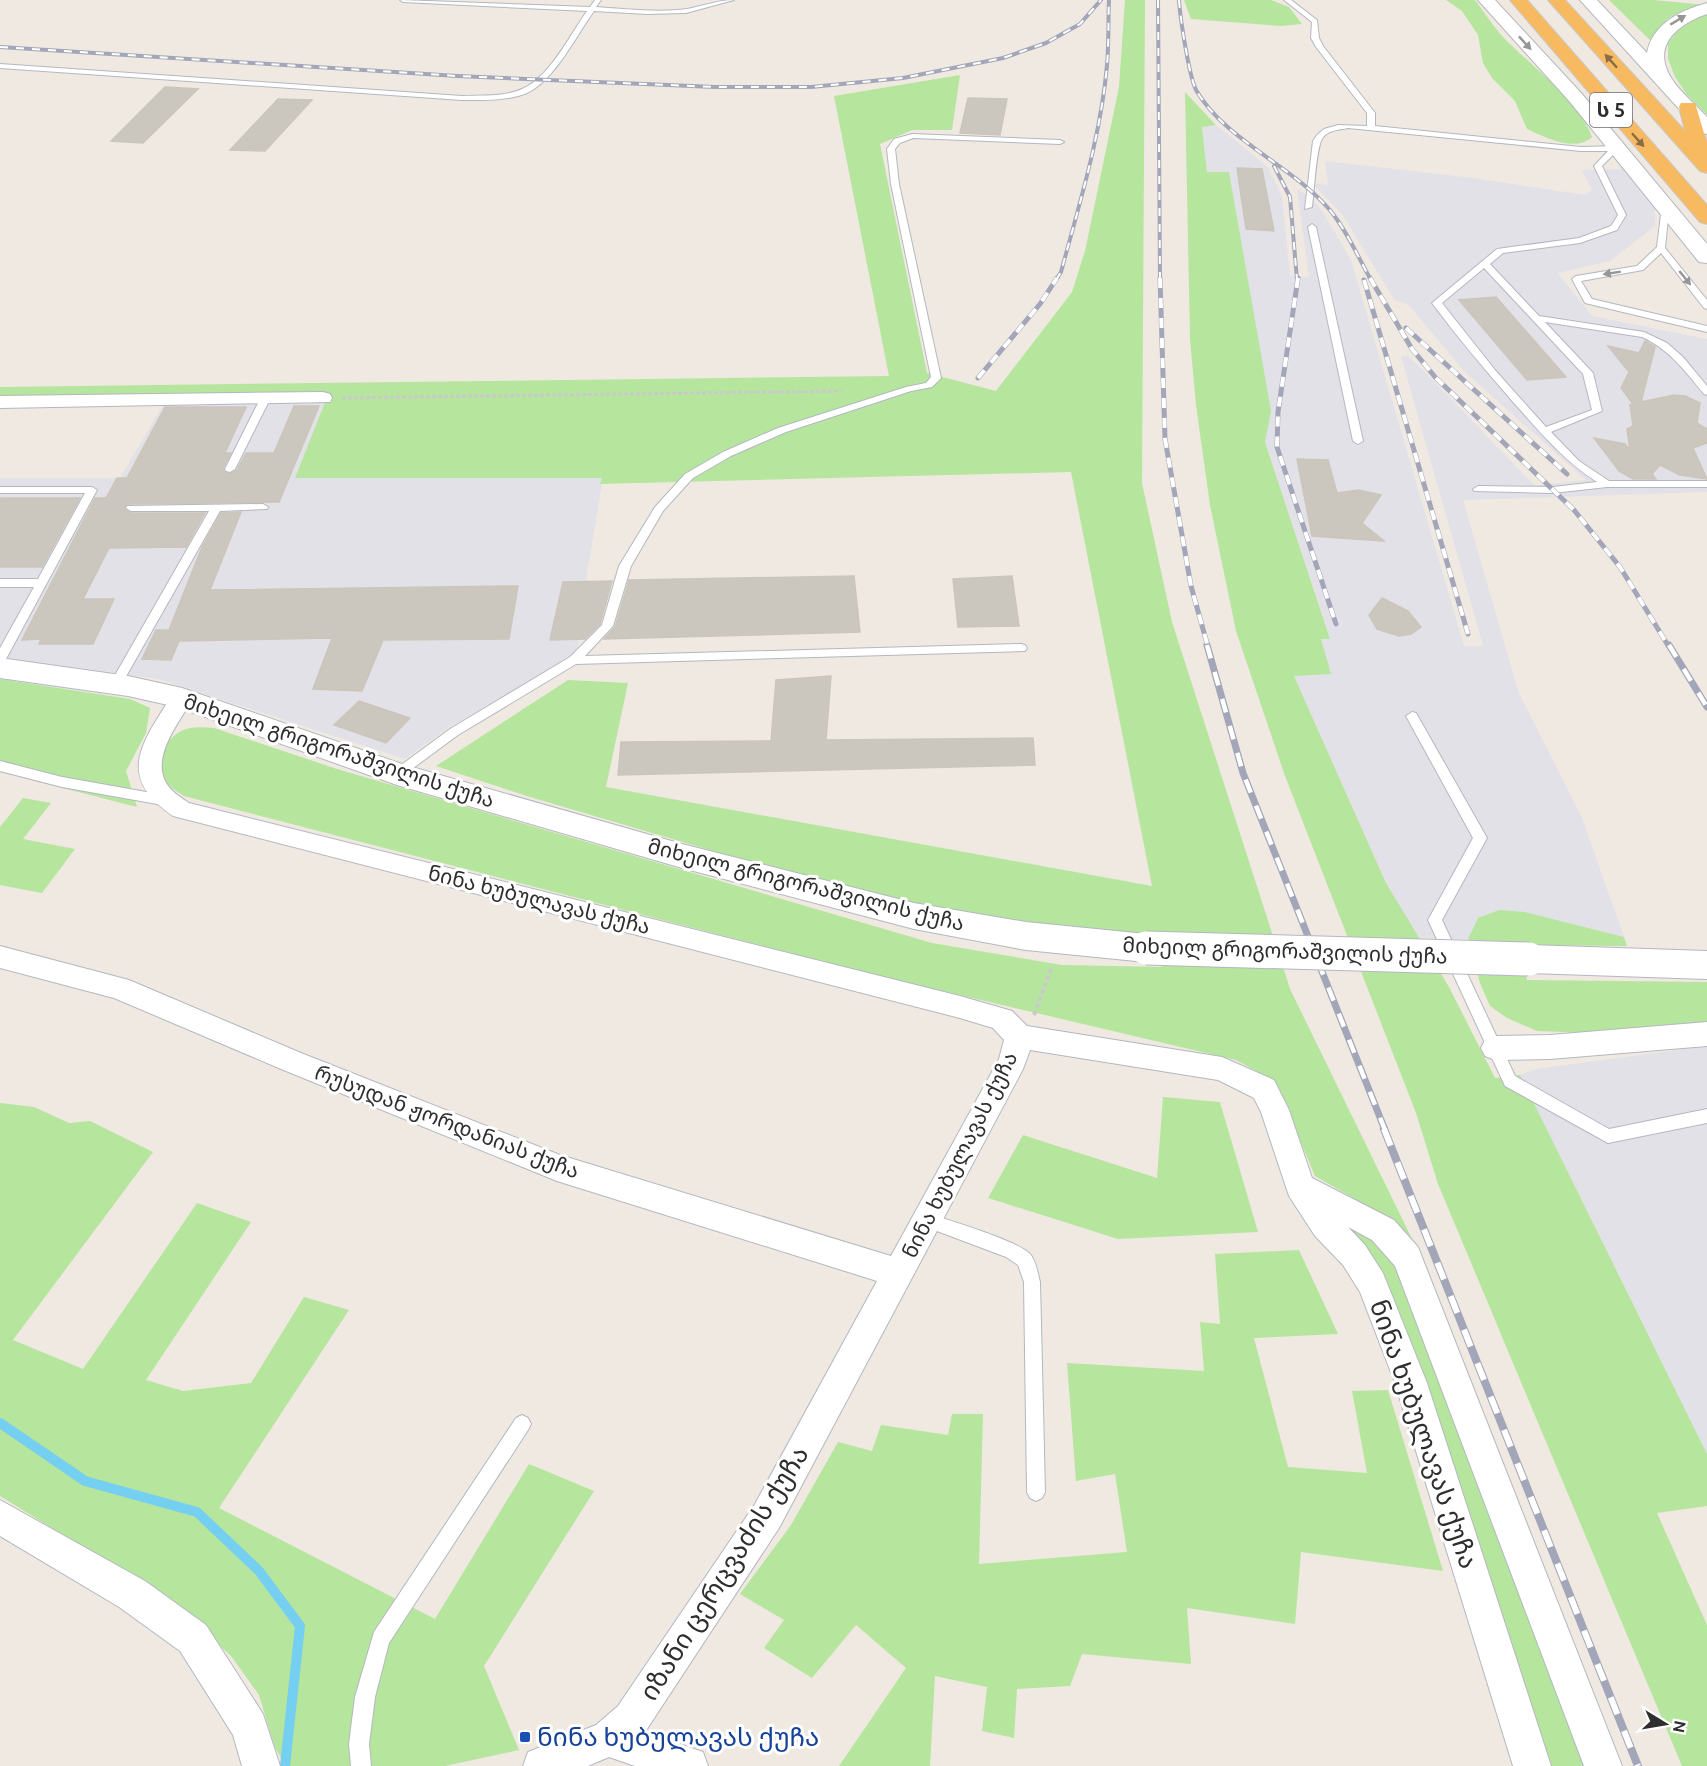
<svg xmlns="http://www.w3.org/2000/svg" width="1707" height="1766" font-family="Ubuntu,'Noto Sans Georgian',sans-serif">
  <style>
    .industrial { fill: #e3e1e8 }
    .green { fill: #b6e59e }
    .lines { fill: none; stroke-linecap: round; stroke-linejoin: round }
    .stream { stroke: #75cff0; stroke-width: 10 }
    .building { fill: #cbc7bf; stroke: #cbc5ba; stroke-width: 1.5 }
    .service-casing { stroke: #b4b7c1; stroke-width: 2 }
    .minor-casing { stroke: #b4b7c1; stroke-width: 2 }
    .tertiary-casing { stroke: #b4b7c1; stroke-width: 2 }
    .trunk-casing { stroke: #c9c9c9; stroke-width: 2 }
    .path-far1 { stroke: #c9c9c9; stroke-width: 3; stroke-dasharray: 4 2; stroke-linecap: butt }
    .path { stroke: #c9c9c9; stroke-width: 4; stroke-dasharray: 4.5 3; stroke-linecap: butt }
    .service { fill: #fff; fill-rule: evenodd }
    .minor { fill: #fff; fill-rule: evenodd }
    .tertiary { fill: #fff; fill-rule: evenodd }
    .trunk { fill: #f8ba60; fill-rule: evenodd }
    .rail-far3-casing { stroke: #a3a6b8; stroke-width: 4 }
    .rail-far2-casing { stroke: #a3a6b8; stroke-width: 5 }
    .rail-far1-casing { stroke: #a3a6b8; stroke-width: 7 }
    .rail-casing { stroke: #a3a6b8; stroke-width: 8 }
    .rail-far3 { stroke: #fff; stroke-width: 2; stroke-dasharray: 8; stroke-linecap: butt }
    .rail-far2 { stroke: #fff; stroke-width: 4; stroke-dasharray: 10; stroke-linecap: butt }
    .rail-far1 { stroke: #fff; stroke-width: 4.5; stroke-dasharray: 14; stroke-linecap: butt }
    .rail { stroke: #fff; stroke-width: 6; stroke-dasharray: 18; stroke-linecap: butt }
    .tertiary-bridge-casing { stroke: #b4b7c1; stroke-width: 35; stroke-linecap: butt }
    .tertiary-bridge { stroke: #fff; stroke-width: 33 }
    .oneway { fill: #969696 }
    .oneway2 { fill: #896d44 }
    .transit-dot { fill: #1a4fb4; stroke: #fff; stroke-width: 2 }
    .labels { text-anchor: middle; stroke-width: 6; stroke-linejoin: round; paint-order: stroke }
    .shield { fill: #fff; stroke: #6d6d6d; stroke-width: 1.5 }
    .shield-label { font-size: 20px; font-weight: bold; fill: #2e2e2e }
    .street-label { font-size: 21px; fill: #2e2e2e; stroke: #fff }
    .near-street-label { font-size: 26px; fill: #2e2e2e; stroke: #fff }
    .near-transit-label { font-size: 26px; fill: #164399; stroke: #fff; text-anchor: start }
  </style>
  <rect width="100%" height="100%" fill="#efe9e1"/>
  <path class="industrial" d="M1216,125L1268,167L1282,196L1290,276L1309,277L1297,189L1308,195L1323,212L1351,260L1464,646H1483L1401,356H1408L1431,378L1535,486L1586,480L1464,371L1408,304L1395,301L1342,214L1312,183L1328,185L1325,161L1473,178L1585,195L1592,190L1582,170L1623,169L1655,209V226L1610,261L1558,273L1592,316L1707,339V492L1463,500L1518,691L1582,818L1624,937L1525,912L1478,918L1468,939L1418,937L1386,883L1294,676L1320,639L1330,638L1265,442L1270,411L1229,173L1207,172L1202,126Z
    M326,403L295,478H603L588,568L577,652L445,730L405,759L158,679L0,657V478H120L163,405Z
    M1707,1046V1454L1520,1075L1536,1069Z"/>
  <path class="green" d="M1125,0H1145L1142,483L1172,622L1290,989L1414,1243L1376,1211L1315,1176L1285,1105L1267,1077L1236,1060L879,976L184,796C178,792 169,787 165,781C156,763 163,740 181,731C191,726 203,727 214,728L337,769L932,943L1062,965L1162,967L1156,937L913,910L530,797L436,766L568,680L628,683L606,787L1152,886L1071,472L600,484L602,478H295L329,392L0,398V387L889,376L834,96L960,75L952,130H912L880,144L927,373L996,391L1072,292L1085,251L1119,87Z
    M1184,0H1271L1289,7L1302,24L1281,26L1191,19Z
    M1446,0H1475C1484,12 1493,26 1503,37C1529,64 1580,102 1592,137C1574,153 1545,137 1527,129L1515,101L1492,78L1483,63L1478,35L1462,11Z
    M1609,0H1654L1705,5C1680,11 1661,16 1652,42Z
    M1707,11V115L1687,95L1675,77L1668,59V43L1685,21Z
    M1185,92L1216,125L1202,127L1207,172H1229L1271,411L1265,442L1330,639H1321L1331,674L1294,676L1386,883L1449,987L1495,1078L1520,1075L1707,1454V1506L1657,1513L1707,1625V1766H1682L1438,1184L1416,1113L1285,776L1236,631L1210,505L1196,405L1190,339Z
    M0,679L130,699L150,708L146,733L126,771L137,807L0,772Z
    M23,798L51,803L23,839L75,849L42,893L0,885V827Z
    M1499,910L1525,912L1624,937L1627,946L1519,945L1527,980L1707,982V1025L1594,1033L1537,1031L1507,1018L1490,1006L1480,983L1468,939L1478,918Z
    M1163,1097L1220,1102L1258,1232L1118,1239L988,1198L1023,1135L1157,1178Z
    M0,1103L34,1107L69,1123L90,1121L153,1152L13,1340L83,1369L197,1203L251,1222L146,1380L183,1391L251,1383L304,1297L349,1310L219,1508L435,1619L529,1464L594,1491L484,1666L519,1750L445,1766H285L274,1745L259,1695L231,1656L175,1604L0,1496Z
    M1334,1215L1367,1231L1394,1261L1591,1766H1548L1417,1358L1379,1280Z
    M1299,1250L1338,1334L1254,1338L1288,1467L1367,1473L1352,1391L1388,1390L1443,1571L1301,1552L1295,1624L1187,1608L1191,1664L1082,1654L1070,1686L1017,1689L1014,1738L982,1731L987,1687L935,1676L930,1766H839L906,1668L856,1625L812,1678L764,1648L784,1620L740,1594L791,1525L838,1442L872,1451L881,1425L948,1435L952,1414H983L979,1564L1127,1552L1115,1474L1076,1481L1067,1363L1204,1371L1200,1322L1220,1324L1215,1254Z"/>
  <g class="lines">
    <path class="stream" d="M0,1423L85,1481L197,1512L259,1571L300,1626L285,1766"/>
  </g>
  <path class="building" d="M165,87L198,89L143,143L111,141Z
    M968,98L1007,99L1000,135L960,133Z
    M278,99L312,100L265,151L230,150Z
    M1237,168L1262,169L1274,231L1246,229Z
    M1496,297L1566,377L1527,380L1459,300Z
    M1645,341L1655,347L1641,402L1674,395L1685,396L1700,403L1697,423L1707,429V443L1693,448L1707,479L1680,475L1660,465L1652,474L1656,479H1633L1619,471L1594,438L1625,444L1630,450L1627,429L1633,426L1630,405L1633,404L1621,388L1629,372L1608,346L1639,353Z
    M294,406H319L279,502L127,504L124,509L131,513H205L186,547L109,548L83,599H114L93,644H39L41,639L22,640L95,498H106L117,478H127L165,407H246L225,453H231L223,468L224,472L229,474L237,470L246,453H274Z
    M1297,459L1328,460L1337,493L1359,490L1381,495L1362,523L1384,541L1312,536Z
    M0,498H80L42,567H0Z
    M241,512L210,590L518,586L509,639L383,640L362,691L313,689L332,638L179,641L171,660L142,659L156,630H169L202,547L221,513Z
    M854,576L860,632L604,639L615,627L629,580Z
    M1012,576L1019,626L958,627L953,579Z
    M612,581L600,624L585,639L550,640L563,582Z
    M1382,598L1408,611L1421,627L1411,634L1399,636L1377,629L1369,615Z
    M831,676L826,740L1033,738L1035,765L618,775L621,742L771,741L776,680Z
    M359,701L410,718L386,743L334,725Z"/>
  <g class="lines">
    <g class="service-casing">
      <path id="service" d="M400,0L590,7L595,0H601L596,7C626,9 658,13 687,9C703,6 718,0 734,0L686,13L647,14L594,11C576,36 554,81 527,93C508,101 482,100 462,100L0,68V64L462,96C481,95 505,97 522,89C549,78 570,35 587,11L403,2Z
        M1284,0H1291L1317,20L1319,38L1323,46L1375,113V126L1581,147L1618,146V150L1602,166L1626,215L1617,230L1580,243L1503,253L1490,264L1539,316L1644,332L1667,343L1683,357L1707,386V395L1704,394C1685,371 1669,349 1642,337L1545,322L1593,373L1602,411L1551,432L1579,461L1609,481H1707V487H1607L1553,493L1474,491L1473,489L1478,486L1553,487L1597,482C1563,460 1541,433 1514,403C1486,371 1458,338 1432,303L1497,249L1579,238L1611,226L1618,215L1594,166L1608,151H1581L1348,128C1339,130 1327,130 1322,139C1316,149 1314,193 1312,207L1305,209L1313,141L1317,135L1324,129L1338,125L1367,126V113L1316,47L1311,38L1312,22ZM1484,268L1583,374L1592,410L1546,427L1495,370L1442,303Z
        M912,134L1060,140L1064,142L1060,144L913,138L900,143L895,149L899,184L941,378L932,387L911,391L786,432L731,456L693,478L663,511L631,566L613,626L585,656L1021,644L1025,645L1027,648L1025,651L576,664L458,735L401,777H393L391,774L393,771L450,729L570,657L602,625L619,566L655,507L685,474L723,452L778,428L906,387L926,383L931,377L891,184L887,149L894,139Z
        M1662,206L1669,208L1665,248L1707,300V309L1704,308L1661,253L1643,270L1581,281L1592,299L1707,326V332L1585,303L1572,279L1576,276L1637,266L1657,247Z
        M1312,224L1316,227L1363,441L1358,444L1353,441L1308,227Z
        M265,396L270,399L235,469L230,472L226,471L225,469L260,399Z
        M0,487H92L97,490L6,659L0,663V648L34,587H0V579H38L85,493H0Z
        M263,504L268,507L267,509L220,511L120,687H112L110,684L209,511H131L126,508L127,506Z
        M1412,712L1416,713L1487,838L1442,920L1515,1076L1609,1129L1707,1109V1123L1608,1143L1505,1086L1428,920L1473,838L1406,716Z
        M0,761L62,777L163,795L169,800L163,805L62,787L0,771Z
        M927,1213C947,1220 1020,1241 1031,1255C1036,1262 1038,1274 1040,1282L1045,1492L1042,1498L1036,1501L1030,1498L1027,1492L1024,1282L1018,1265L1006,1257L921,1225L919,1220L921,1215Z
        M522,1415L528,1418L531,1424L528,1430L389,1643L375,1697L369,1744L371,1766H351L349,1744L355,1697L374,1632L516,1418Z"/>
    </g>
    <g class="minor-casing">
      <path id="minor" d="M323,392L330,394L332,398L330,402L0,408V396Z
        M182,690L190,692L193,698C181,720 152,754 165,781C170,791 180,797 189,803L960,996L1012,1011L1027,1026L1222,1057L1274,1080L1289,1110L1312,1178L1394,1220L1418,1247L1622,1766H1584L1395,1266L1372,1240L1348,1227L1365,1245L1383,1273L1427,1383L1551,1766H1513L1395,1383L1360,1292L1343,1265L1315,1236L1289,1196L1261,1112L1254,1098L1218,1080L1030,1050L1023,1069L779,1528L645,1732L703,1752L708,1766H635L609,1757L588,1766H523L528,1752L596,1725L618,1706L755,1504L877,1281L557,1181L281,1069L114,998L0,968V946L129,980L301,1053L560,1155L891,1256L999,1059L1004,1040L993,1028L960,1018L173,816C113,775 144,741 174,692Z
        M1707,1022V1046L1550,1059L1495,1060L1485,1056L1481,1048L1485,1040L1495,1036L1550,1035Z
        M0,1500L145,1581L206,1625L263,1714L280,1766H242L233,1735L180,1651L119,1607L0,1536Z"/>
    </g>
    <g class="tertiary-casing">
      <path id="tertiary" d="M1478,0H1495L1582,94L1707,244V263L1699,262L1570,102Z
        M1580,0H1597L1647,53C1652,24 1681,10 1707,3V14C1678,24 1650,46 1672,79C1681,93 1696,105 1707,117V134L1700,132Z
        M0,658L128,676L182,688L405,765L682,844L914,903L1026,922L1146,934L1158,938L1163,948L1158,958L1146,962L1026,950L914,929L682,868L397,785L177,707L128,696L0,678Z
        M1529,945L1707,951V979L1529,973L1517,969L1512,959L1517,949Z"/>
    </g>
    <g class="trunk-casing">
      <path id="trunk" d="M1510,0H1527L1707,205V224L1700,222Z
        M1548,0H1565L1685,131L1679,107L1681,103H1695L1707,143V173L1700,171Z"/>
    </g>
    <path class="path-far1" d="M342,398L841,391"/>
    <path class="path" d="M1034,1015L1052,966"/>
    <use href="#service" class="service"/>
    <use href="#minor" class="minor"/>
    <use href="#tertiary" class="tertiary"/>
    <use href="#trunk" class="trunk"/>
    <g class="rail-far3-casing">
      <path id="rail-far3" d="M1158,0L1160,280
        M1179,0C1180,17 1189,76 1196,90C1225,140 1291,165 1329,209C1346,229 1358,257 1371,280
        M0,47L457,76L715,87H811L903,78L1003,58L1046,43L1080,24L1101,0
        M1274,166L1290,197L1297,280
        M1056,280L1061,272C1079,205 1101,135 1107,65C1109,43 1108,21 1109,0"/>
    </g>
    <g class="rail-far2-casing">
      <path id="rail-far2" d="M1160,278L1165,439L1191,586L1208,647
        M1298,278L1278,412L1277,447L1336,624
        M1370,278L1412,349L1435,377L1574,510L1620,567L1669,647
        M1364,280L1468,634
        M1406,328L1567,474
        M978,378L1040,304L1057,278"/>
    </g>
    <g class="rail-far1-casing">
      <path id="rail-far1" d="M1207,645L1243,773L1385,1130
        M1669,645L1707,707"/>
    </g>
    <g class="rail-casing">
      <path id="rail" d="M1384,1129L1638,1766"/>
    </g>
    <use href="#rail-far3" class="rail-far3"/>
    <use href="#rail-far2" class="rail-far2"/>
    <use href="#rail-far1" class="rail-far1"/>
    <use href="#rail" class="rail"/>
    <g class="tertiary-bridge-casing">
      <path id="tertiary-bridge" d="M1146,948L1529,959"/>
    </g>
    <use href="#tertiary-bridge" class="tertiary-bridge"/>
  </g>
  <defs><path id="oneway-solid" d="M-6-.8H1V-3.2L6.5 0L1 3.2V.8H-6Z" transform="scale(1.5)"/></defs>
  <g class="oneway">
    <use href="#oneway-solid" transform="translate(1678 20) rotate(-31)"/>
    <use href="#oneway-solid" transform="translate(1525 43) rotate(47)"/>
    <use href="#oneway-solid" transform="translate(1612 273) rotate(171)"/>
    <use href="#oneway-solid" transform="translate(1685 278) rotate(51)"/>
  </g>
  <g class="oneway2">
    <use href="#oneway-solid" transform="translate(1611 61) rotate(-132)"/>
    <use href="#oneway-solid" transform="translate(1638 140) rotate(48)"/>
  </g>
  <rect class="transit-dot" x="519" y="1731" width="12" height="12" rx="3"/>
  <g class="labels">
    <rect class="shield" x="1590" y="93" width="42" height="34" rx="4.5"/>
    <g class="shield-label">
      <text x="1611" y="117">ს 5</text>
    </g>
    <g class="street-label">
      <text transform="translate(339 751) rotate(18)" y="7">მიხეილ გრიგორაშვილის ქუჩა</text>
      <text transform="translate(806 885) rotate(14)" y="7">მიხეილ გრიგორაშვილის ქუჩა</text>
      <text transform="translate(539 900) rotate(14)" y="7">ნინა ხუბულავას ქუჩა</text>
      <text transform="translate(1285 951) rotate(2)" y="7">მიხეილ გრიგორაშვილის ქუჩა</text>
      <text transform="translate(447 1122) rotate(21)" y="7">რუსუდან ჟორდანიას ქუჩა</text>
      <text transform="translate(960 1155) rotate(-63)" y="7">ნინა ხუბულავას ქუჩა</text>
    </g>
    <g class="near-street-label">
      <text transform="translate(1424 1434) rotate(71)" y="9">ნინა ხუბულავას ქუჩა</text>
      <text transform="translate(724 1573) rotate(-58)" y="9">იზანი ცერცვაძის ქუჩა</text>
    </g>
    <g class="near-transit-label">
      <text x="537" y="1746">ნინა ხუბულავას ქუჩა</text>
    </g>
  </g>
  <g transform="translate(1665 1724) rotate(101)" stroke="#ffffff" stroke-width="4.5" paint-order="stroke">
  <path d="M0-4.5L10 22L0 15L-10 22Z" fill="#2e2e2e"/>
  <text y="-9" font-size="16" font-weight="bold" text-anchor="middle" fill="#2e2e2e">N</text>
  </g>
</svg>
